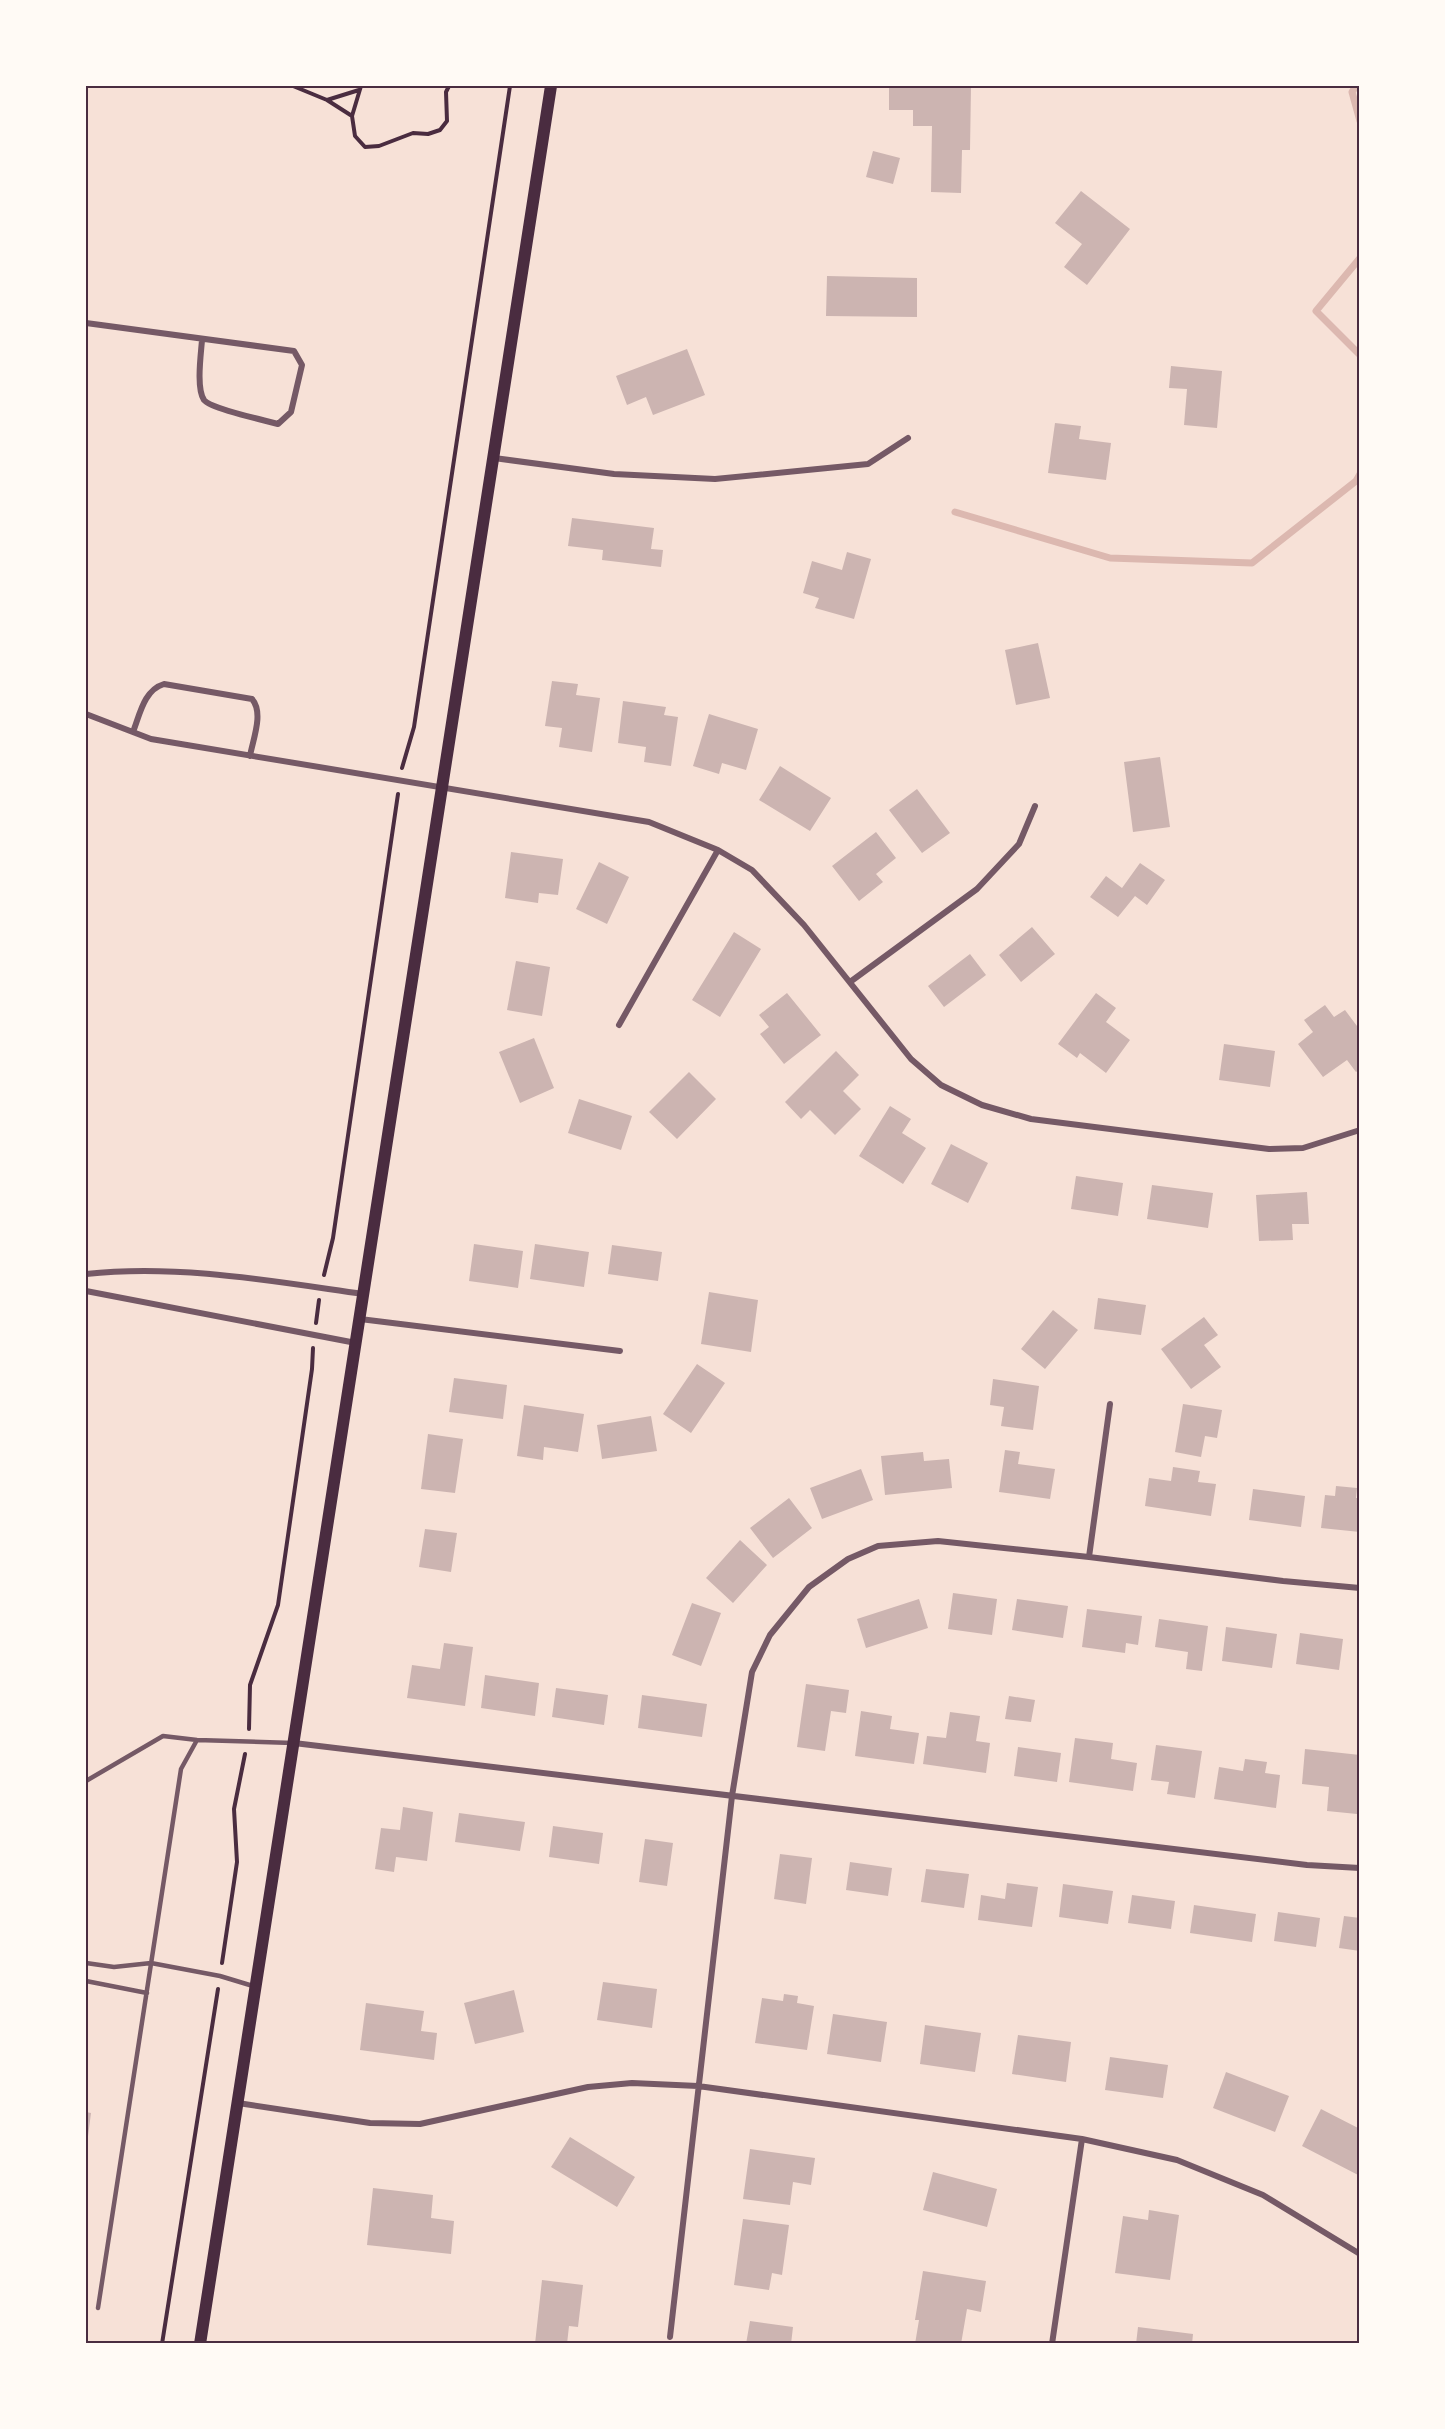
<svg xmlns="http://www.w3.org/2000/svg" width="1445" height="2429" font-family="Commissioner,sans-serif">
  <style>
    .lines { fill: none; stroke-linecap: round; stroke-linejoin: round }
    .stream { stroke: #dcb8b0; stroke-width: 7 }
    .building { fill: #ccb4b1 }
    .path { stroke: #4a2c40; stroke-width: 4 }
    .service { stroke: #755966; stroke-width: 4.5 }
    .minor { stroke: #755966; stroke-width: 6 }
    .secondary { stroke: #4a2c40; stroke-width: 12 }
    .neatline { fill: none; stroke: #4a2c40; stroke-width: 2 }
  </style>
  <rect width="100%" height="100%" fill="#f7e1d7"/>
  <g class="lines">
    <path class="stream" d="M1356,86L1352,92L1360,121
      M1360,258L1316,311L1360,355
      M955,512L1110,558L1252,563L1356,481L1360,474"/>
  </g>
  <path class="building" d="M889,86H971L970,150H962L961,193L931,192L932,126H913V110H889Z
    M873,151L900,158L893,184L866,177Z
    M1081,191L1130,229L1087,285L1064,267L1082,244L1055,223Z
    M827,276L917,278V317L826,316Z
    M687,349L705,395L653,415L646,397L627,405L616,376Z
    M1171,366L1222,371L1217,428L1184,425L1187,389L1169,388Z
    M1055,423L1081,426L1079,439L1111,443L1106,480L1048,473Z
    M572,518L654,528L651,549L663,550L661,567L602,560L603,550L568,546Z
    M847,552L871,559L854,619L815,608L819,598L803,593L812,561L842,570Z
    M1038,643L1050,698L1016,705L1005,650Z
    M552,681L578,684L576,695L600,698L592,752L559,747L562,728L545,726Z
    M623,701L666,707L664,715L678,717L671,766L644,762L646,747L618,743Z
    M709,714L758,729L746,770L722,763L719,774L693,766Z
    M1160,757L1170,827L1133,832L1124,762Z
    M780,766L831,798L810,831L759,800Z
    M917,789L950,833L922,853L889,810Z
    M876,832L896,858L876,874L883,882L859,901L832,866Z
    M511,852L563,859L558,895L539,893L538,903L505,898Z
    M599,862L629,877L607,924L576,909Z
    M1140,863L1165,880L1147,905L1135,896L1118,917L1090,897L1106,876L1122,888Z
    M1032,927L1055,954L1021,982L999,955Z
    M734,932L761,949L720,1017L692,1000Z
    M970,954L986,975L944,1007L928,986Z
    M516,961L550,967L542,1016L507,1010Z
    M787,993L821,1035L784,1064L760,1034L769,1027L759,1015Z
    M1096,993L1116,1008L1106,1022L1130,1040L1106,1073L1080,1053L1077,1058L1058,1044Z
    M1325,1005L1334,1017L1345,1010L1360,1030V1069L1356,1072L1347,1060L1323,1077L1298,1044L1313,1032L1304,1020Z
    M534,1038L554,1088L520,1103L499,1052Z
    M1224,1044L1275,1051L1270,1087L1219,1080Z
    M836,1051L859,1075L843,1091L861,1109L835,1135L810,1110L801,1119L785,1102Z
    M689,1072L716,1099L677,1139L649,1112Z
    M579,1099L632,1116L621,1150L568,1133Z
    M890,1106L911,1119L902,1133L926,1148L903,1184L859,1156Z
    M951,1144L988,1163L968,1203L931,1184Z
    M1076,1176L1123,1183L1118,1216L1071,1209Z
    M1152,1185L1213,1193L1208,1228L1147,1219Z
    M1307,1192L1309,1224H1292L1293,1240L1259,1241L1256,1195Z
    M474,1244L523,1251L518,1288L469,1281Z
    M535,1244L589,1252L584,1287L530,1279Z
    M612,1245L662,1252L658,1281L608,1274Z
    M709,1292L758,1300L751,1352L701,1344Z
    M1098,1298L1146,1305L1141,1335L1094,1329Z
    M1053,1310L1078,1330L1045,1369L1021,1349Z
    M1204,1317L1218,1335L1204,1345L1221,1367L1191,1389L1161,1349Z
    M697,1364L725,1383L691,1433L663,1414Z
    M454,1378L507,1385L503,1419L449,1412Z
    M993,1379L1039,1386L1033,1430L1001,1426L1004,1407L990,1405Z
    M1183,1404L1222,1410L1217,1438L1205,1436L1201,1457L1175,1452Z
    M524,1405L584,1414L578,1452L544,1447L543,1460L517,1456Z
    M651,1416L657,1451L602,1459L597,1425Z
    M428,1434L463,1439L455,1493L421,1489Z
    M1005,1450L1020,1452L1018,1464L1055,1469L1050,1499L999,1492Z
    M923,1452L924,1461L949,1459L952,1488L885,1495L881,1456Z
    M1173,1467L1200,1471L1198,1482L1216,1484L1211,1516L1145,1506L1149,1478L1171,1481Z
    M861,1469L873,1500L822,1519L810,1488Z
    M1336,1486L1357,1488L1356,1498H1360V1532L1321,1528L1325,1495L1335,1496Z
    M1253,1489L1305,1496L1301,1527L1249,1520Z
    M789,1498L812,1528L773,1558L750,1528Z
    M425,1529L457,1533L451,1572L419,1567Z
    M740,1540L767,1565L733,1603L706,1578Z
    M953,1593L997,1599L992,1635L948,1629Z
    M919,1599L928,1628L866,1648L857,1619Z
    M1017,1599L1068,1606L1063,1638L1012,1630Z
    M692,1603L721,1613L701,1666L672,1655Z
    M1087,1609L1142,1616L1138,1645L1126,1643L1125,1653L1082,1647Z
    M1159,1619L1208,1626L1202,1671L1186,1669L1188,1652L1155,1647Z
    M1226,1627L1277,1634L1272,1668L1222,1661Z
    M1300,1633L1343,1639L1339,1670L1296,1664Z
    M444,1643L473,1647L465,1706L407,1698L412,1665L440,1669Z
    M485,1675L539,1683L535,1716L481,1708Z
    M806,1684L849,1690L846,1713L831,1711L825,1751L797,1747Z
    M556,1688L608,1695L604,1725L552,1717Z
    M642,1695L707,1704L702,1737L638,1728Z
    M1009,1696L1035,1700L1031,1722L1005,1719Z
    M861,1711L892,1716L890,1729L919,1733L914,1764L855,1756Z
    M950,1712L980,1716L976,1741L990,1743L986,1773L923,1764L927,1736L946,1738Z
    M1075,1738L1113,1743L1111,1759L1137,1763L1133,1791L1069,1782Z
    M1156,1745L1202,1751L1195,1798L1167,1794L1169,1782L1151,1780Z
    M1018,1747L1061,1753L1057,1782L1014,1776Z
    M1305,1749L1360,1755L1357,1814L1327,1811L1329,1787L1302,1784Z
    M1245,1759L1267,1762L1265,1773L1280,1775L1276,1808L1214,1799L1219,1767L1243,1771Z
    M403,1807L433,1812L427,1861L396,1857L394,1872L375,1869L381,1828L400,1830Z
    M459,1813L525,1822L520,1851L455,1842Z
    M553,1826L603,1833L599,1864L549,1857Z
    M645,1839L673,1843L667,1886L639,1882Z
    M780,1854L812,1858L806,1904L774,1899Z
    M850,1862L892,1868L888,1896L846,1890Z
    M926,1869L969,1874L964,1908L921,1902Z
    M1007,1883L1038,1887L1032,1927L978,1920L981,1895L1005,1899Z
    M1063,1884L1113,1891L1108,1924L1059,1917Z
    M1132,1895L1175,1901L1171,1929L1128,1923Z
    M1194,1905L1256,1914L1252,1942L1190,1933Z
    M1278,1912L1320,1918L1316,1947L1274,1941Z
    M1344,1916L1360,1918V1951L1339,1948Z
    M603,1982L657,1989L652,2028L597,2020Z
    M514,1990L524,2032L475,2044L464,2003Z
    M784,1994L798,1996L797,2003L814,2006L807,2050L755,2043L762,1998L783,2001Z
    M366,2003L424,2011L421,2031L437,2033L434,2060L360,2050Z
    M833,2014L887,2022L881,2062L827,2054Z
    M925,2025L981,2033L975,2072L920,2064Z
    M1018,2035L1071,2042L1066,2082L1012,2074Z
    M1110,2057L1168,2065L1163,2098L1105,2090Z
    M1226,2072L1289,2096L1275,2132L1213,2108Z
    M1321,2109L1360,2129V2176L1302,2146Z
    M86,2112L91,2113L87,2144H86Z
    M570,2137L635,2177L617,2207L551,2167Z
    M750,2149L815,2158L811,2185L793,2182L790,2205L743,2199Z
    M933,2172L997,2189L987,2227L923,2210Z
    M373,2188L433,2195L431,2218L454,2221L451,2254L367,2245Z
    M1149,2210L1179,2215L1170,2280L1115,2273L1123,2216L1148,2220Z
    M743,2219L789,2225L782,2275L772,2273L769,2290L734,2285Z
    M923,2271L986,2281L981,2312L967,2309L961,2344H915L919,2320H915Z
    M542,2280L583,2285L578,2327L569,2326L567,2344H535Z
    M750,2321L793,2327L791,2344H746Z
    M1138,2327L1193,2334L1192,2344H1136Z"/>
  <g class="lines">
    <path class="path" d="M293,86L327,100L352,116
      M361,86L352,116L355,136L365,147L379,146L413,133L428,134L440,130L447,121L446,92L449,86
      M327,100L359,90
      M402,768L414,727L510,86
      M324,1275L333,1238L398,794
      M316,1323L319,1300
      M249,1729L250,1685L278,1605L312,1369L313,1348
      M222,1963L237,1862L234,1809L245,1754
      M162,2344L218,1989"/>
    <path class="service" d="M86,1781L163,1736L197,1740L293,1743
      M86,1963L114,1967L151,1963L220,1976L253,1986
      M86,1981L147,1993
      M98,2308L181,1769L197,1740"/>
    <path class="minor" d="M86,323L294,351L302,365L291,412L278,424C264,420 211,409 204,400C196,388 201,354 202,340
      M494,458L614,474L715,479L868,464L908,438
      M86,714L151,739L649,822L718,850L752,870L804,925L911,1059L941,1085L982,1105L1031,1119L1269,1149L1303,1148L1360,1130
      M133,732C140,714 144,690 164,684L252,699C264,713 253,739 250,756
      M850,982L977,889L1019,844L1035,806
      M619,1025L718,850
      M86,1274C178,1264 271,1281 363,1294
      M86,1291L356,1343
      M360,1319L620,1351
      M1089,1557L1110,1404
      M294,1743L1307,1865L1360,1868
      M238,2103L370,2123L420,2124L588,2087L632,2083L698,2086L1082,2139L1177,2160L1263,2195L1360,2254
      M670,2337L732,1796L752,1672L770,1635L809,1587L848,1559L878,1546L938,1541L1089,1557L1283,1581L1360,1588
      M1052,2344L1082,2139"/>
    <path class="secondary" d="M200,2344L551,86"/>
  </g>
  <rect width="1445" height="2429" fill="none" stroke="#fffaf5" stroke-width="174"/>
  <rect x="87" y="87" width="1271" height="2255" class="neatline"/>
</svg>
